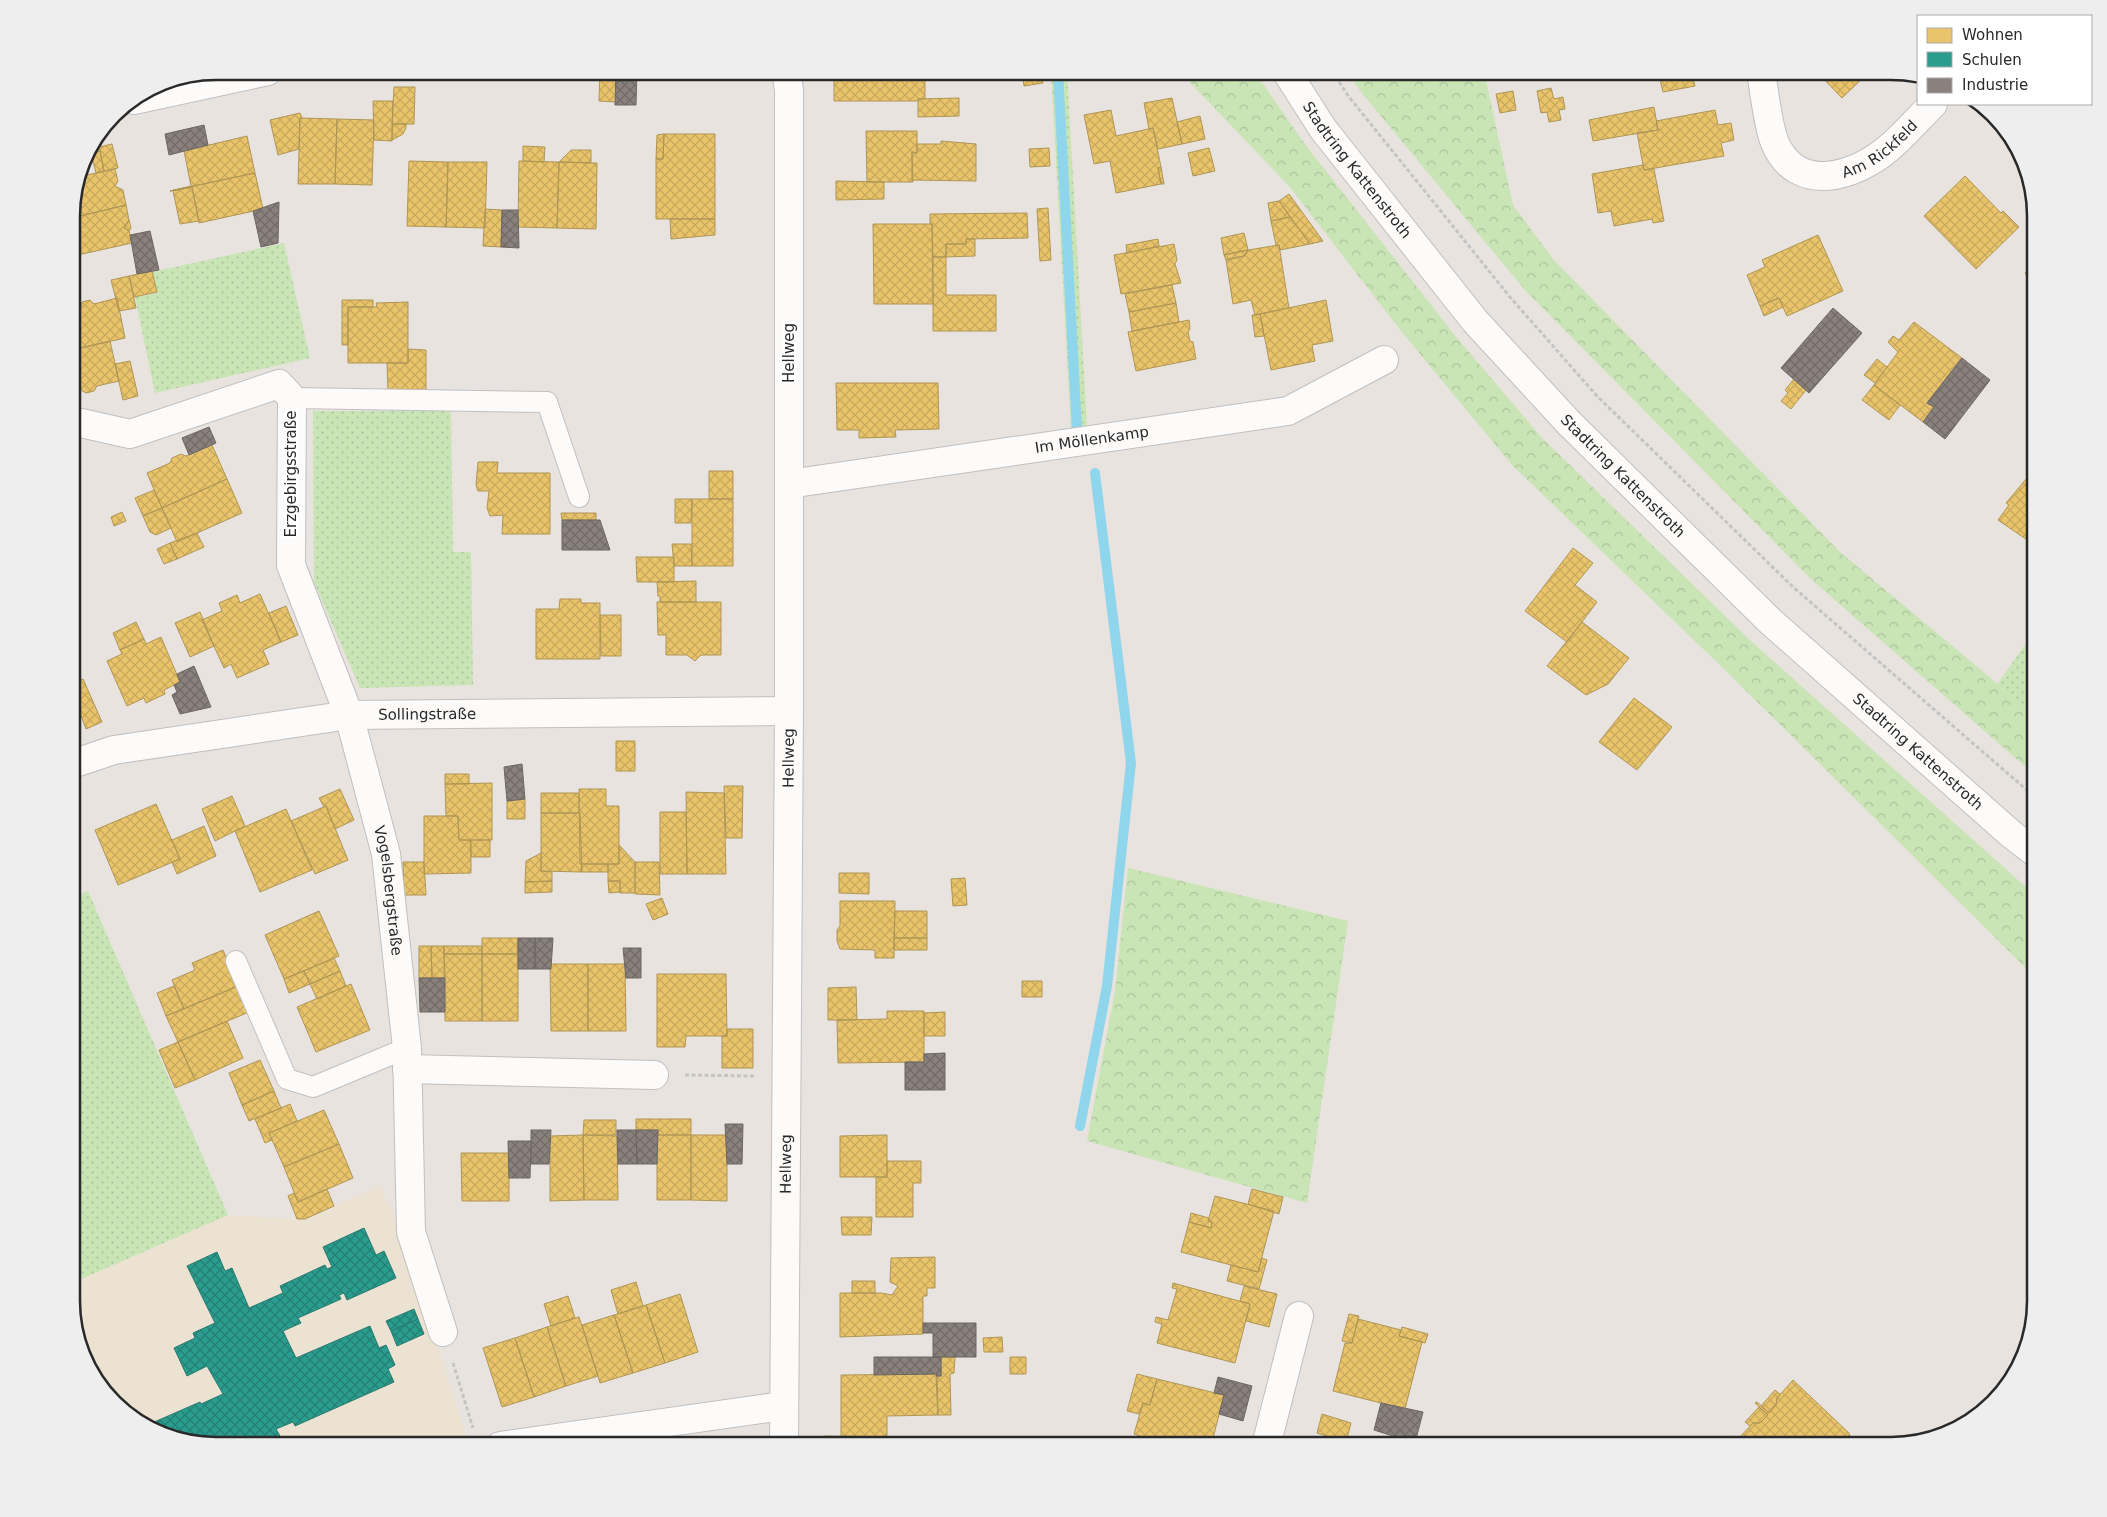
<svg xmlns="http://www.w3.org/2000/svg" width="2107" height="1517" font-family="'DejaVu Sans',sans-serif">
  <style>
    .education { fill: #ebe2d2 }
    .grass { fill: url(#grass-dots) }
    .forest { fill: url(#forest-crowns) }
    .homes { fill: url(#homes-cross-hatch); stroke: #af9656 }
    .schools { fill: url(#schools-cross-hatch); stroke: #2a7a70 }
    .industry { fill: url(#industry-cross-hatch); stroke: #6d6763 }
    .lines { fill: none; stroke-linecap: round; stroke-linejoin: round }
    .stream { stroke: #8fd5ec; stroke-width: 10 }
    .service-casing { stroke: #c1bfc0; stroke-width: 22 }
    .minor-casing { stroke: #c1bfc0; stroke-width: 30 }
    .secondary-casing { stroke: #c1bfc0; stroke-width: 30 }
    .path { stroke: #c4c4c3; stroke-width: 3; stroke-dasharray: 4 2.5; stroke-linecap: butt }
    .service { stroke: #fcfbfa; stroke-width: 20 }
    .minor { stroke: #fcfbfa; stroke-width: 28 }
    .secondary { stroke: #fcfbfa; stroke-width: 28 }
    .labels { text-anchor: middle; stroke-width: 5; stroke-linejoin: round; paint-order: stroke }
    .street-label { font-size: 15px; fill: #292929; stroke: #fff }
    .rim { fill: none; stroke: #292929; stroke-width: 2.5 }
  </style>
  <defs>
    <pattern id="grass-dots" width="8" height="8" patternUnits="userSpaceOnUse" patternTransform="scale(1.25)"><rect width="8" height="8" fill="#c9e4b5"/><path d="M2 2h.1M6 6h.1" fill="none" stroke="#adc49c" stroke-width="1.8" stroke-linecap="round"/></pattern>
    <pattern id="forest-crowns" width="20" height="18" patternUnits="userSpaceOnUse" patternTransform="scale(1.25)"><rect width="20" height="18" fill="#c9e4b5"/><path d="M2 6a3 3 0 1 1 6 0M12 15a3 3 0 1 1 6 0" fill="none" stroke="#adc49c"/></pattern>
    <pattern id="homes-cross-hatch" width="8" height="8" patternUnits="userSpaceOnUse" patternTransform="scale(1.25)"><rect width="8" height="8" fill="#e9c46a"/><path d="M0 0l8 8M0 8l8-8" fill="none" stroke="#c8a85c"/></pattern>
    <pattern id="schools-cross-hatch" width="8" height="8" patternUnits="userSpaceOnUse" patternTransform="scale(1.25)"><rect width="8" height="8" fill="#2a9d8f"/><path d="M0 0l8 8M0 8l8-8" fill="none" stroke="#248075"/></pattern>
    <pattern id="industry-cross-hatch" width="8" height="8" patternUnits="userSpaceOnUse" patternTransform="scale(1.25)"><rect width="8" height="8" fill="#8a817c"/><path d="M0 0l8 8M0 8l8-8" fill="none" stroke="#716a66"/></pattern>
  </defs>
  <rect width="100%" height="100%" fill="#e8e3de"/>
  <path class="education" d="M380,1186L401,1232L467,1438L414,1446H355L352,1439L337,1446H215L170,1438L128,1416L90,1373L72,1310V1283L228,1215L305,1220Z"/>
  <path class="grass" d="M1051,71H1067L1087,427L1071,429Z
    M284,243L310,358L155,393L135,297L157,293L152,272Z
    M313,411H451L453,552H471L473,685L360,688L314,582Z
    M2036,629V716L1997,685Z
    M88,891L228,1215L72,1283V898Z"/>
  <path class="forest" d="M1179,71H1254L1307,147L1457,338L1542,438L1751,641L2036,896V978L1726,671L1512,465L1401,331L1289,186Z
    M1347,71H1484L1513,205L1553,259L1840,552L2036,716V776L1811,579L1524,289L1361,92Z
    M1128,868L1348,921L1307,1203L1087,1141L1115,991Z"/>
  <path class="homes" d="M600,71H616V102L599,101Z
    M834,71L925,74V99H918L917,101H834Z
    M875,71H925V74L875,73Z
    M1022,71H1041L1043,83L1024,86Z
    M1658,71H1707L1708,76L1693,79L1695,86L1663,92Z
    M1816,71H1870L1842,98Z
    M394,87H415L414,124H392Z
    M1551,88L1554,99L1563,97L1565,109L1559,110L1561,120L1549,122L1547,112L1541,113L1537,91Z
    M1513,91L1516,110L1500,113L1496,94Z
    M959,98V116L918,117V99Z
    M1172,98L1182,144L1158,149L1153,128L1149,129L1144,103Z
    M373,101H393L392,141L374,140Z
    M1654,107L1658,130L1593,141L1589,120Z
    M1111,110L1116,136L1153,128L1161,167L1158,168L1161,184L1116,193L1110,161L1094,164L1084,115Z
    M1715,110L1718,125L1731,123L1734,140L1721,143L1724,156L1644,170L1637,133L1658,130L1656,121Z
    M300,113L302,118H300L299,149L278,155L270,120Z
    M1200,116L1205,139L1182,144L1177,122Z
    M300,118L337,119L335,184H298Z
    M337,119L374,120L372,185L335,184Z
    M392,124H406V128L403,134L392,140Z
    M866,131H917V153L912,152L913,182H867Z
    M664,134H715V219H656V159H663Z
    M664,134L663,159H656L657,135Z
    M247,136L255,173L170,191L191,186L184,151Z
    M941,141L976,144V181L912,180V152L917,153V144H941Z
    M112,144L118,168L104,171L100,151L91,153V149Z
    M523,146L545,147L544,162L523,161Z
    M1049,148L1050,166L1030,167L1029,149Z
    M1209,148L1215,171L1193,176L1188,153Z
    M571,150H591V163L559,162Z
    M100,151L104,171L96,173L91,153Z
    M409,161L448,162L446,227L407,226Z
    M519,161L559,162L557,228L518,227Z
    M448,162H487L485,228L446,227Z
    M559,162L597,163L596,229L557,228Z
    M1643,165L1644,170L1654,169L1664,221L1653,223L1652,219L1614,226L1611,211L1598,213L1592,174Z
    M1161,167L1164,184H1161L1158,168Z
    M115,169L118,181L115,186L123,190L126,205L72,218V207L78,177Z
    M255,173L263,209L199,223L192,187L170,191Z
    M1965,176L2001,213L2003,211L2019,227L1976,269L1924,216Z
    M836,181L884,182V199L836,200Z
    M192,187L199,221L180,224L173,191Z
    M1289,194L1323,241L1310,244L1279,201Z
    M1279,201L1290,217L1271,221L1268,203Z
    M126,205L129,220L124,228L129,231L132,243L73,256L72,218Z
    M1048,208L1051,260L1040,261L1037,209Z
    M485,209L502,210L501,247L483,246Z
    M1027,213L1028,238L966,239V244H946V257H933L932,224H930V214Z
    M1290,217L1310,244L1280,250L1279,245H1276L1271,221Z
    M670,219H715V235L671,239Z
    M129,220L131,228L129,231L124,228Z
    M873,224H932L933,304H874Z
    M1244,233L1248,250L1224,255L1221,238Z
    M1818,235L1843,291L1787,316L1779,298L1760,306L1747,275L1765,267L1762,260Z
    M966,239H975V256L946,257V244H966Z
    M1158,239L1159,246L1127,253L1126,245Z
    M1174,244L1177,260L1175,264L1181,283L1121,294L1114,255Z
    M1279,245L1289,308L1255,315L1251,300L1233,304L1226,260L1244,256L1248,250Z
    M1248,250L1244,256L1226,260L1224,255Z
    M933,257H946V295H996V331H933Z
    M2035,263L2036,264V289L2025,273Z
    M152,271L157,292L134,297L129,276Z
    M129,276L136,308L119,311L111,280Z
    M1172,285L1176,303L1129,312L1125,294Z
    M117,298L125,338L72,350V309L81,307L82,302L90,300L94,304Z
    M1779,298L1783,307L1764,316L1760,306Z
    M342,300H373V307H348V345H342Z
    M1326,300L1333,341L1312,345L1315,361L1271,370L1260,314Z
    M408,302V363H348V307H377L376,303Z
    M1176,303L1179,322L1132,331L1129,312Z
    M1260,314L1264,336L1255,337L1252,315Z
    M1189,320L1190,329L1188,332L1190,341L1193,342L1196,359L1136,371L1128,332Z
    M1914,322L1962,358L1927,403L1934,407L1923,422L1874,385L1898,352L1888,342L1893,336L1899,340Z
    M110,341L119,381L97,386L94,391L86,393L81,390L72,392V350Z
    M408,349L426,350V390H388L387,363H408Z
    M1877,359L1887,367L1875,383L1864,375Z
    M130,361L138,396L123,400L115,364Z
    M1794,379L1806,390L1791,409L1781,401L1788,393L1785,390Z
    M836,383H938L939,429L895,430L896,437L859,438V430H837Z
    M1874,385L1900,405L1889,420L1862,400Z
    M212,445L227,479L162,508L147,473L170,463L172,458L181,454L186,456Z
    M478,462H498L497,473H550V534H502L503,515L490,516L487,508L489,491H478L476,485Z
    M709,471H733V499H709Z
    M2032,472L2036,475V546L1998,520L2009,505L2006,503Z
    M227,479L242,513L177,542L162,508Z
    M154,490L162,508L143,516L135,498Z
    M675,499H692L691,523H675Z
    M692,499H733V566H692Z
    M162,508L171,528L156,535L150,532L143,516Z
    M122,512L126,521L114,526L111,517Z
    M561,513H596V520H562Z
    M197,533L204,547L177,559L170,543Z
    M170,543L177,559L164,564L157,549Z
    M672,544H691L692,566H674Z
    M1573,548L1593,563L1575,585L1597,602L1567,642L1525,611Z
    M636,557H674V582H637Z
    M696,581V602H660V596H658L657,582Z
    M260,594L281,642L263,650L269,664L237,678L231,664L224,668L202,620L222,611L219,603L237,595L240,603Z
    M560,599H581V603H600V659H536V609H559Z
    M657,602H721V655H701L695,661L687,655H666V635H658Z
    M286,606L298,635L281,642L269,613Z
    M200,612L214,646L190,657L175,623Z
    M600,615H621V656H601Z
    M136,622L144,639L120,650L113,633Z
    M1582,622L1629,658L1608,684L1586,695L1547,666Z
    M161,637L180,682L164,690L165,694L146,703L144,698L127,706L107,661L122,654L120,650L144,639L146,644Z
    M83,679L102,722L86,729L72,691V684Z
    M72,691L81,713L72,717Z
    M1634,698L1672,727L1637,770L1599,742Z
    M616,741H635V771H616Z
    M445,774H469V784H445Z
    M492,783V840H459L458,816H446L445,784Z
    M724,786H743L742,838H726Z
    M340,789L354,820L335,829L326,806L324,807L319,798Z
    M579,789H606V806H619V864H580Z
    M686,792L724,793L726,874H687Z
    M541,793H579V813H541Z
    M232,796L245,826L215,841L202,809Z
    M525,799V819H507V801Z
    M156,804L180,859L118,885L95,830Z
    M326,806L348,860L315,874L291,821Z
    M286,809L312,870L260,892L235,831Z
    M660,812H686L687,874H660Z
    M541,813H580L582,872L541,871Z
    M424,816H458L459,840H471V873L424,874Z
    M204,826L216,856L177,874L172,862L180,859L172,840Z
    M470,840H490V857H471Z
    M619,845L635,862V893H620V881H608V864H619Z
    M541,853V871L552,872V881L525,882L526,861Z
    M403,862H424L426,895H404Z
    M635,862H659L660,895L635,894Z
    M581,864H608V872H582Z
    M839,873H869V894L839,893Z
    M965,878L967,905L953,906L951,879Z
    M552,881V892L525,893V882Z
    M608,881H620V892L609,893Z
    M662,898L668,914L653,920L646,904Z
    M840,901H895L894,958H875V950L840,949L837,941V930L840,926Z
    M319,911L339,956L284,979L265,935Z
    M895,911H927V938H894Z
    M482,938H518L517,954H482Z
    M894,938H927V950H894Z
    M419,946H431L432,978H419Z
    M431,946H444L445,978H432Z
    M444,946H482V954H444Z
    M223,950L238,986L184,1009L172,980L195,970L192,963Z
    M444,954H482V1021H445Z
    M482,954H518V1021H482Z
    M334,958L340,971L310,984L304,971Z
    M550,964H588V1031H551Z
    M588,964H625L626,1031H588Z
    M304,971L310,984L289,993L284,979Z
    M340,971L346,986L317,999L310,984Z
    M657,974H726L727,1036H686L685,1047H657Z
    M1022,981H1042V997H1022Z
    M351,984L370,1030L316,1052L297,1007Z
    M174,986L184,1009L166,1016L157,993Z
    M238,986L249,1012L178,1042L166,1016Z
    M856,987L857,1020H828V988Z
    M887,1011H924V1062L838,1063L837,1020L887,1019Z
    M945,1012V1036H924V1013Z
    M227,1021L243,1058L195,1080L178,1042Z
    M727,1029H753V1068H722V1036H727Z
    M178,1042L195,1080L175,1088L159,1050Z
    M260,1060L274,1091L242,1105L229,1073Z
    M274,1091L281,1108L249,1121L242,1105Z
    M290,1104L297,1121L269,1133L272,1140L265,1143L255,1119Z
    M324,1110L339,1144L284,1167L269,1133Z
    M636,1119H691V1135H658V1130H636Z
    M584,1120H616V1135H583Z
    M583,1135L584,1200L550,1201V1136Z
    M583,1135L617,1136L618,1200H584Z
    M657,1135H691V1200H657Z
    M691,1135H727V1201L691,1200Z
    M887,1135V1177H840V1136Z
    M339,1144L353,1178L298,1202L284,1167Z
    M461,1153H509V1201H462Z
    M887,1161H921V1183H913V1217H876V1177H887Z
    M327,1189L334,1206L305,1219H297L288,1196L294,1193L298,1202Z
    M1252,1189L1283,1197L1279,1214L1248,1204Z
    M1215,1196L1274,1211L1258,1272L1181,1252L1189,1222L1211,1228L1212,1222L1208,1221Z
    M1191,1213L1209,1218L1208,1221L1212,1222L1211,1228L1189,1222Z
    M841,1217H872L871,1235H842Z
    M935,1257V1288H927V1296H923V1334L840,1337V1293H881L892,1295L898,1286L890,1282L891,1258Z
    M1262,1258L1267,1260L1259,1289L1227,1281L1231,1265L1258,1272Z
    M852,1281H875V1293H852Z
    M636,1282L643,1306L618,1314L611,1290Z
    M1173,1283L1250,1304L1235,1363L1157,1343L1162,1324L1155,1322L1156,1317L1168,1320L1177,1289L1172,1288Z
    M1244,1286L1277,1294L1269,1327L1246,1321L1250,1304L1240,1301Z
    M680,1294L698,1352L665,1363L646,1305Z
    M568,1296L575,1318L551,1326L544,1304Z
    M646,1305L665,1363L633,1373L614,1315Z
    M1349,1314L1359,1316L1352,1343L1342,1341Z
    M614,1315L633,1373L600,1383L582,1325Z
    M579,1317L598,1376L566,1386L547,1327Z
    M1358,1319L1401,1330L1399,1336L1422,1342L1405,1409L1333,1391L1345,1343H1352Z
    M547,1327L566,1386L534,1397L515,1338Z
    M1402,1327L1428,1334L1425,1343L1399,1336Z
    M1002,1337L1003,1352H984L983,1338Z
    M515,1338L534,1397L502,1407L483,1348Z
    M941,1357H955L954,1373L950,1374L951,1415H938L936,1376H941Z
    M1010,1357H1026V1374H1010Z
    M937,1374L938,1415L887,1416V1437L841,1436V1375Z
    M1137,1374L1157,1379L1150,1405L1143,1403L1139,1414L1127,1411Z
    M1157,1379L1224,1395L1211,1446H1171L1134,1434L1143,1403L1150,1405Z
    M1793,1380L1850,1434L1839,1446H1742L1737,1440L1753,1423H1760L1768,1415L1755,1403L1757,1402L1769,1413L1776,1405L1777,1398Z
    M1775,1390L1780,1394L1777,1398L1776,1405L1769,1413L1761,1406Z
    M1759,1407L1768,1415L1760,1423H1753L1750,1426L1745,1422Z
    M1322,1414L1351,1423L1346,1442L1317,1433Z
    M1849,1435L1855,1440L1850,1446H1839Z
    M824,1436L873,1437V1446H824Z
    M1327,1437L1346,1442L1361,1446H1325Z"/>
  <path class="schools" d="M364,1228L376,1255L384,1251L396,1278L347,1300L344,1293L339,1295L341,1299L298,1318L301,1323L283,1331L296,1358L370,1326L379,1348L386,1345L395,1365L388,1369L394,1382L295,1426L293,1422L276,1429L280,1436L257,1446H215L170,1438L155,1430L152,1423L200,1402L201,1404L223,1394L207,1366L187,1376L174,1348L195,1338L193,1333L215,1323L187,1266L217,1252L225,1271L232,1268L249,1308L283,1293L280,1286L325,1265L327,1269L332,1267L323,1247Z
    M414,1309L418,1319L391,1331L386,1321Z
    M418,1319L424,1334L397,1346L391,1331Z"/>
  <path class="industry" d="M616,71H637L636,105H615Z
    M204,125L208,145L169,155L165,134Z
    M279,202L278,243L261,247L253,211Z
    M502,210H518L519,248L501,247Z
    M150,231L159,270L137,274L130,235Z
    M1833,308L1862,333L1809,393L1781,368Z
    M1962,358L1990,380L1945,439L1923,422L1934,407L1927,403Z
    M209,427L216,443L189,455L182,438Z
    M562,520H600L610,550H562Z
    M194,666L211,707L180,714L172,695L177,692L174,685L180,682L177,674Z
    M522,764L525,799L507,801L504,767Z
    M518,938H535V969H518Z
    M535,938H553L551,969H535Z
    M623,948H641V978H626Z
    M419,978H445V1012H420Z
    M945,1053V1090H905V1062H924V1054Z
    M725,1124H743L742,1164H727Z
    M531,1130H551L549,1164H531Z
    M617,1130H636L637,1164H618Z
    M636,1130H658L657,1164H637Z
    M508,1141H531L530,1178H509Z
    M923,1323H976V1357H933V1333H923Z
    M874,1357H941V1376H936L937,1374L874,1375Z
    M1218,1377L1252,1386L1243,1421L1219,1414L1224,1395L1214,1393Z
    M1381,1403L1423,1412L1415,1443L1374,1430Z
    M1731,1436L1737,1440L1742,1446H1722Z"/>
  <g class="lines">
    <path class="stream" d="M1058,71L1077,430
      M1080,1126L1107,986L1131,763L1095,473"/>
    <g class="service-casing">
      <path id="service" d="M292,398L547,402L579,497
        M236,961L287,1079L313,1087L407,1048"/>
    </g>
    <g class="minor-casing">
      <g id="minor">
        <path id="s1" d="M1761,71C1764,90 1768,127 1775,143C1797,195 1856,177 1890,147C1905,134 1919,118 1933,104"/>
        <path d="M134,100L268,71"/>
        <path id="s2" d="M72,425L81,423L130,434L279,384L292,398L291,565L349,715L386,854L407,1048L411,1232L443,1332"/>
        <path id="s3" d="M789,484L1288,411L1384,360"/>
        <path id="s4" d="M72,764L114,750L349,715L789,711"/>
        <path d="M407,1069L654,1075"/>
        <path d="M500,1446L783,1406"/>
        <path id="s5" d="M784,1446L789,711V90L786,71"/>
        <path d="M1266,1446L1299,1316"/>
      </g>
    </g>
    <g class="secondary-casing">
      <g id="secondary">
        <path id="s6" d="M1286,71L1323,129L1475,321L1569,423L1770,621L2011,834L2036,853"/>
      </g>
    </g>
    <path class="path" d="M1332,71L1349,97L1510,297L1596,395L1793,587L2036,798
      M685,1075L754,1076
      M453,1363L473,1428"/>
    <use href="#service" class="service"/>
    <use href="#minor" class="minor"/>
    <use href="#secondary" class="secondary"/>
  </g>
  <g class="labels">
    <g class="street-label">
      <text dy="5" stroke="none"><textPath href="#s1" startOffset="200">Am Rickfeld</textPath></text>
      <text dy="5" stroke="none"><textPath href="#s6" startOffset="122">Stadtring Kattenstroth</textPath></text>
      <text transform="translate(789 353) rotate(-90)" y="5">Hellweg</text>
      <text dy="5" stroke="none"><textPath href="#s3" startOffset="306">Im Möllenkamp</textPath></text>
      <text transform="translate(291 474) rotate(-90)" y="5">Erzgebirgsstraße</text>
      <text dy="5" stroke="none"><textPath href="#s6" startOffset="528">Stadtring Kattenstroth</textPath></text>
      <text dy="5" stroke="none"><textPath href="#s4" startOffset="360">Sollingstraße</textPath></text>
      <text dy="5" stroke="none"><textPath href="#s6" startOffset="932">Stadtring Kattenstroth</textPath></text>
      <text dy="5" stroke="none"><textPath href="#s5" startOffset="688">Hellweg</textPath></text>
      <text dy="5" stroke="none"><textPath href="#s2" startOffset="744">Vogelsbergstraße</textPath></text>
      <text dy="5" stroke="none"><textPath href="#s5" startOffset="282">Hellweg</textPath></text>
    </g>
  </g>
  <path d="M0 0H2107V1517H0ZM216 80H1891A136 136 0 0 1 2027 216V1301A136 136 0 0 1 1891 1437H216A136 136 0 0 1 80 1301V216A136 136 0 0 1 216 80Z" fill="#eee" fill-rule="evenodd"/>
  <path class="rim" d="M216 80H1891A136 136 0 0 1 2027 216V1301A136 136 0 0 1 1891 1437H216A136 136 0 0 1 80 1301V216A136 136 0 0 1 216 80Z"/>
  <rect x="1917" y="15" width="175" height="90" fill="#ffffff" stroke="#a9a9a9"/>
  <rect x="1927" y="28" width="25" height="15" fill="#e9c46a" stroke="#a9a9a9"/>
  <text x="1962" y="40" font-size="15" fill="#292929">Wohnen</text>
  <rect x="1927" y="52" width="25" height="15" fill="#2a9d8f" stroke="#a9a9a9"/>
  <text x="1962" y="65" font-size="15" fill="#292929">Schulen</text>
  <rect x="1927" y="78" width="25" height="15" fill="#8a817c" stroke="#a9a9a9"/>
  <text x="1962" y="90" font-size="15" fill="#292929">Industrie</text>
</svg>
